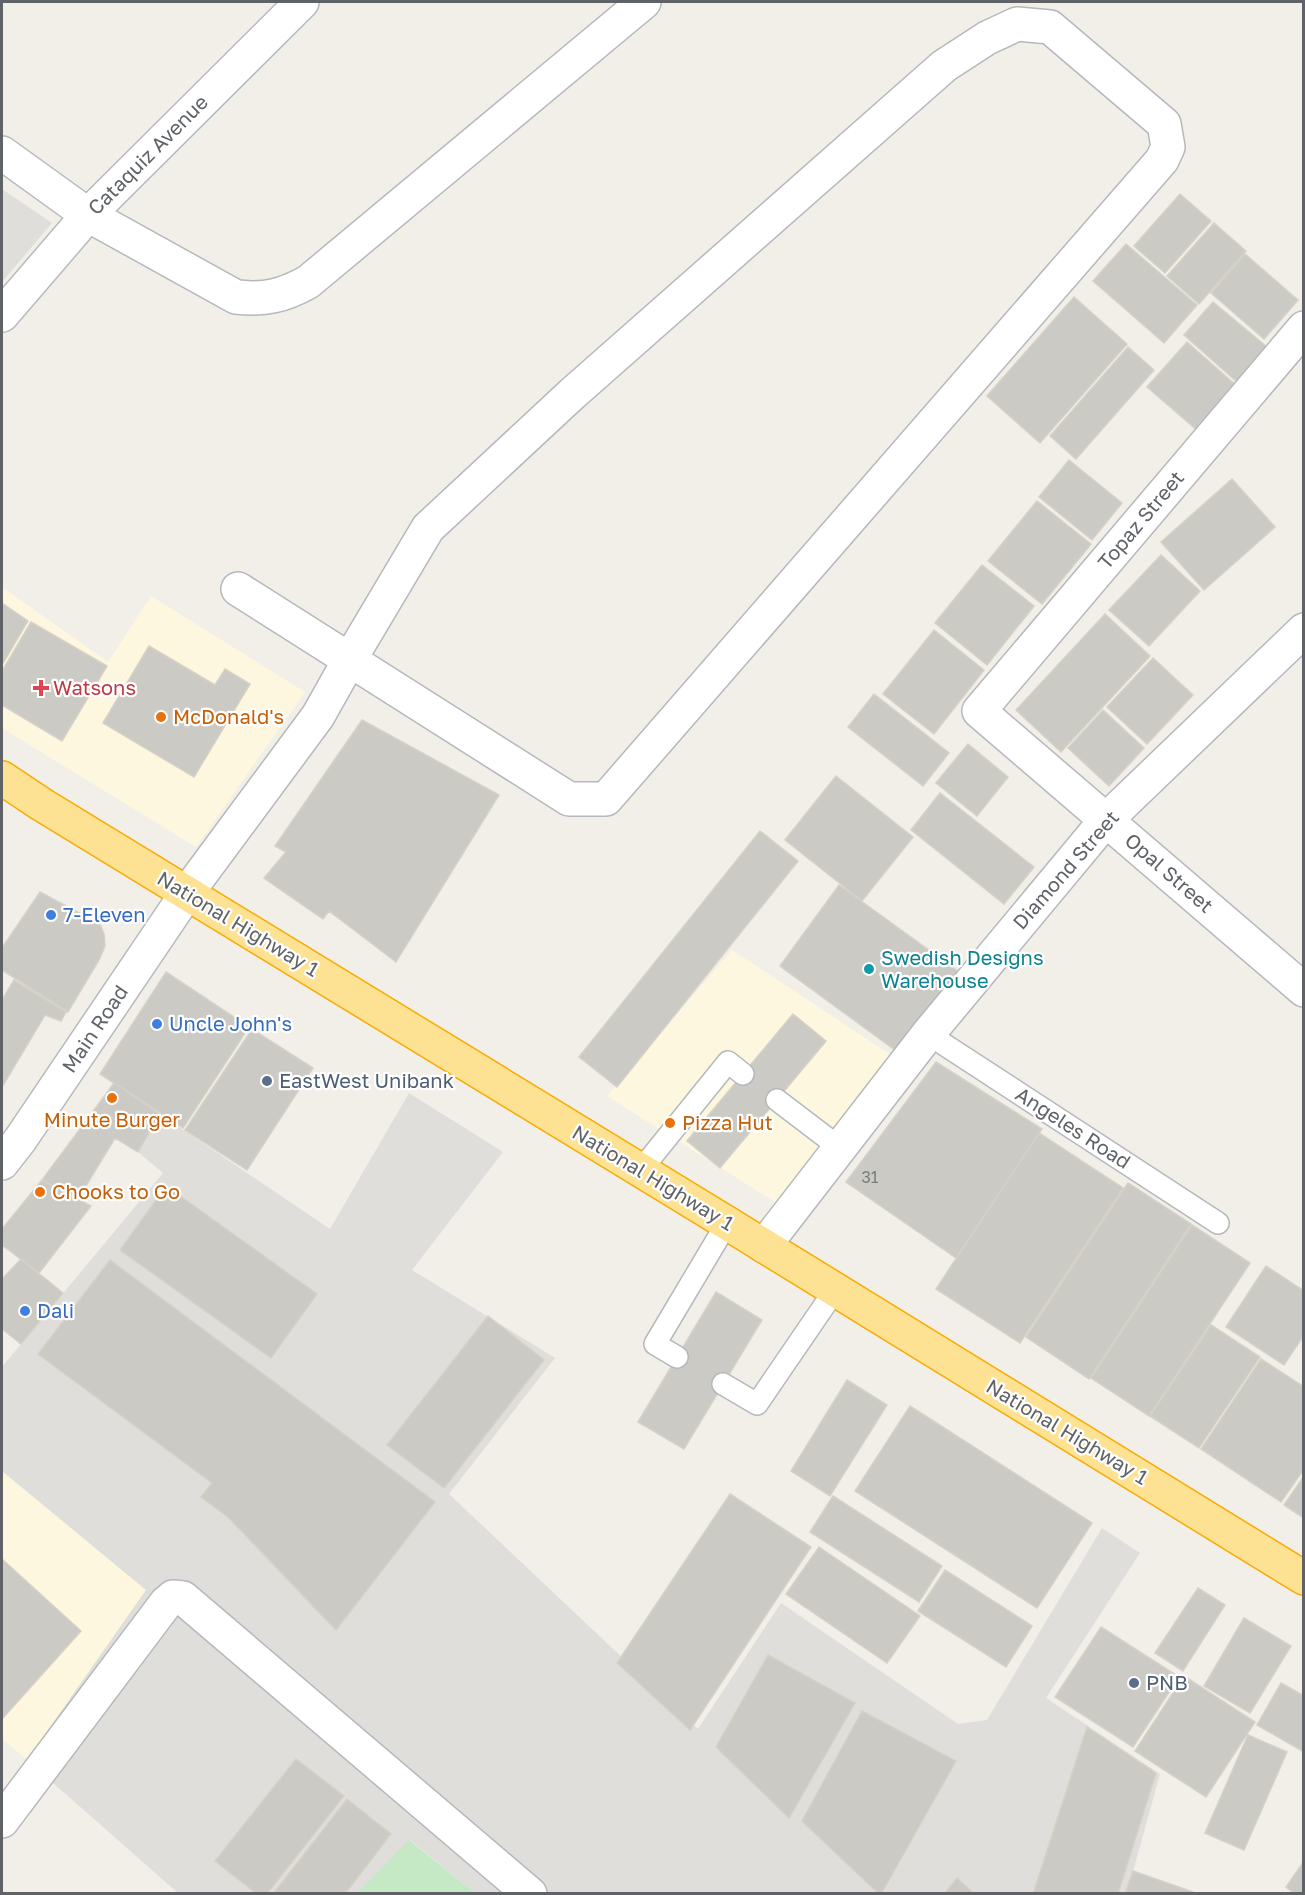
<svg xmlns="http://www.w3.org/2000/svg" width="1305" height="1895" font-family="'Golos Text',sans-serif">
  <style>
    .commercial { fill: #fef7e0 }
    .industrial { fill: #e0deda }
    .green { fill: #c5e8c5 }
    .building { fill: #cccac5; stroke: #d6d1c6; stroke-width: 1.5 }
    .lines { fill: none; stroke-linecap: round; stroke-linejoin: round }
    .lane-casing { stroke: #b5b8bc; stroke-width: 24 }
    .street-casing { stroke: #b5b8bc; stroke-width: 36 }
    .secondary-casing { stroke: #b6babf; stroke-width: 36 }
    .highway-casing { stroke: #f9ab00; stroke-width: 36 }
    .lane { stroke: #fff; stroke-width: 21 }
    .street { stroke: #fff; stroke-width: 33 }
    .secondary { stroke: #fff; stroke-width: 33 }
    .highway { stroke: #fde293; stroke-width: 33 }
    .health-dot { fill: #e0444e; stroke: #fff; stroke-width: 2 }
    .food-dot { fill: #e8710a; stroke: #fff; stroke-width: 2 }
    .shop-dot { fill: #3f7fe0; stroke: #fff; stroke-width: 2 }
    .culture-dot { fill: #0f9aa8; stroke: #fff; stroke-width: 2 }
    .service-dot { fill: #5c6f8a; stroke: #fff; stroke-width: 2 }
    .labels { text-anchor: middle; stroke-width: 4.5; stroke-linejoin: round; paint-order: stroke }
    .number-label { font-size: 16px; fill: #7a7d7f }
    .street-label { font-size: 20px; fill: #5f6368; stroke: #fff }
    .health-label { font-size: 20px; fill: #be3a42; stroke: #fff; text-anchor: start }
    .food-label { font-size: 20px; fill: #c56008; stroke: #fff; text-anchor: start }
    .shop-label { font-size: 20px; fill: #366cbe; stroke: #fff; text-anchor: start }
    .culture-label { font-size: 20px; fill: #0d838f; stroke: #fff; text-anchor: start }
    .service-label { font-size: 20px; fill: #4e5e75; stroke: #fff; text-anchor: start }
  </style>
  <rect width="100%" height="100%" fill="#f1efe8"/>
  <path class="commercial" d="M2,587L108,662L151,596L305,692L196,847L2,728Z
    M732,950L894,1057L778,1204L607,1096Z
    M2,1471L146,1590L27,1760L2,1738Z"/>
  <path class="industrial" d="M2,189L52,223L2,282Z
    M409,1093L503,1152L412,1270L555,1358L449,1494L698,1729L781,1603L958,1724L987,1720L1102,1528L1140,1553L1046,1698L1160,1774L1127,1893H475L410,1840L357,1893H178L27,1760L146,1590L2,1471V1367L163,1173L138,1152L160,1114L330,1229Z"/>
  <path class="green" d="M409,1840L475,1893H357Z"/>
  <path class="building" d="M1180,194L1211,221L1165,273L1134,246Z
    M1214,223L1246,251L1199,304L1167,276Z
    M1126,244L1197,305L1164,343L1093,281Z
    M1245,254L1298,300L1264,339L1211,293Z
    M1074,297L1127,344L1040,443L987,396Z
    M1213,302L1267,347L1237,382L1184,335Z
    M1187,342L1238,387L1198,431L1147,387Z
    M1128,347L1154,370L1076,459L1050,436Z
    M1069,460L1122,503L1092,540L1039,497Z
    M1232,479L1275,527L1204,590L1161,542Z
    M1037,501L1091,544L1042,604L988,561Z
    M1161,555L1200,591L1149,646L1109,610Z
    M982,565L1034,606L987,665L935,623Z
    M2,603L28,621L2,665Z
    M1105,614L1150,656L1061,752L1016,710Z
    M31,622L107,666L62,741L2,705V671Z
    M934,630L984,670L934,734L883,694Z
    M149,646L215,685L225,669L250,684L194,777L103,723Z
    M1153,658L1193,695L1147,744L1107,707Z
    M874,694L949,753L923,786L848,727Z
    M1103,710L1144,748L1109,786L1068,748Z
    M362,720L499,795L396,962L329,911L323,919L264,878L286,852L275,846Z
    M968,744L1008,777L977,816L936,783Z
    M836,776L913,837L862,901L785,840Z
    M940,793L1034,867L1004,904L911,830Z
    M760,831L798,861L617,1087L579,1057Z
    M839,885L959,972L899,1053L780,966Z
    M40,892L100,924L104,934L105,946L99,960L68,1012L2,970V948Z
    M166,972L249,1027L183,1128L100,1074Z
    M14,980L66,1012L61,1021L45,1015L2,1087V1000Z
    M793,1014L826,1041L720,1168L687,1141Z
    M252,1029L313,1068L247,1170L185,1130Z
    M936,1062L1042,1129L956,1258L846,1182Z
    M114,1083L160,1114L138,1152L115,1138L78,1199L42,1180Z
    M1039,1133L1123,1188L1020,1343L936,1289Z
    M42,1180L91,1206L39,1273L2,1245V1229Z
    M1128,1183L1191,1224L1089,1379L1026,1337Z
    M166,1186L317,1294L271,1358L120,1250Z
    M1192,1225L1250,1263L1149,1416L1091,1378Z
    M21,1259L63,1293L21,1344L2,1329V1279Z
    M110,1260L435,1502L336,1630L228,1517L201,1497L212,1483L38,1354Z
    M1266,1266L1304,1291V1335L1284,1365L1226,1327Z
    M716,1292L762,1320L684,1449L638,1422Z
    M488,1316L544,1360L444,1488L387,1445Z
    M1211,1325L1260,1357L1199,1448L1150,1416Z
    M1261,1359L1304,1387V1469L1281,1502L1201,1449Z
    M847,1380L887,1405L830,1496L791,1471Z
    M910,1406L1092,1523L1037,1608L855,1491Z
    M1304,1476V1518L1284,1505Z
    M730,1494L811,1547L690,1730L617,1663Z
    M833,1496L942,1566L919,1602L810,1532Z
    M819,1547L920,1616L887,1663L786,1594Z
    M2,1559L81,1631L2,1719Z
    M945,1570L1032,1626L1006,1667L918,1611Z
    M1198,1588L1225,1605L1183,1671L1155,1653Z
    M1244,1618L1291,1646L1250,1713L1204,1686Z
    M1101,1627L1179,1677L1133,1747L1055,1697Z
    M768,1655L855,1703L789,1818L716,1747Z
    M1184,1676L1255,1722L1206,1797L1135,1751Z
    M1281,1683L1304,1696V1752L1257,1725Z
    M862,1711L956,1761L881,1894H879L802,1821Z
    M1087,1727L1156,1773L1118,1894H1033Z
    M1248,1735L1287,1752L1244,1850L1205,1833Z
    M296,1759L344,1796L267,1894H257L215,1861Z
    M347,1799L391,1834L345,1894H273Z
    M1304,1861V1894H1295L1286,1887Z
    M1133,1871L1193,1892V1894H1125Z
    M957,1878L974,1894H944Z"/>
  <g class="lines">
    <g class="lane-casing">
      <path id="lane" d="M928,1034L1218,1223
        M777,1100L840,1148
        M640,1171L728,1062L743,1074
        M677,1357L655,1344L727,1223
        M723,1384L757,1404L835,1290"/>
    </g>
    <g class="street-casing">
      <path id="street" d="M2,153L88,215L236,297C265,300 283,296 308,282L644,2
        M1304,328L979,711L1304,990
        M187,893L318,716L350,659L428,528L572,394L944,66L987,38L1017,24L1050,27L1164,124L1168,147L1162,160L606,799H569L238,589
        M764,1246L928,1034L1106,820L1304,630
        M2,1821L166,1603L173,1597L183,1598L530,1894"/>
    </g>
    <g class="secondary-casing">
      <path id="secondary" d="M2,315L88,215L302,2
        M2,1163L20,1140L187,893"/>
    </g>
    <g class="highway-casing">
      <path id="highway" d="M2,778L41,804L727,1223L1304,1578"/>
    </g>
    <use href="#lane" class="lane"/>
    <use href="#street" class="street"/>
    <use href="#secondary" class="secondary"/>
    <use href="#highway" class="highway"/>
  </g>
  <path class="health-dot" d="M38 679h6v6h6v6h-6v6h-6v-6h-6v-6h6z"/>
  <g class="food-dot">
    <circle cx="161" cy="717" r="6"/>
    <circle cx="112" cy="1098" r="6"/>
    <circle cx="670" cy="1123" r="6"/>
    <circle cx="40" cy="1192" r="6"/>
  </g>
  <g class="shop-dot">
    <circle cx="51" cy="915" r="6"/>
    <circle cx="157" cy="1024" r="6"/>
    <circle cx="25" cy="1311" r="6"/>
  </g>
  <circle class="culture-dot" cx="869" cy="969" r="6"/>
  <g class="service-dot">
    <circle cx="267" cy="1081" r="6"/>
    <circle cx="1134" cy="1683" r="6"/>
  </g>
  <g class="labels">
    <g class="number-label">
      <text x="870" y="1183">31</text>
    </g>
    <g class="street-label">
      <text transform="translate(148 155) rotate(-45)" y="7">Cataquiz Avenue</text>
      <text transform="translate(1141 520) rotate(-50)" y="7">Topaz Street</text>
      <text transform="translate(1066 870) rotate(-49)" y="7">Diamond Street</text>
      <text transform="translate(1169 873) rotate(41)" y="7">Opal Street</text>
      <text transform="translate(238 924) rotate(31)" y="7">National Highway 1</text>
      <text transform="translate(95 1029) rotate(-56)" y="7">Main Road</text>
      <text transform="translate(1073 1128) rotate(33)" y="7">Angeles Road</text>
      <text transform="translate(653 1178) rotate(31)" y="7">National Highway 1</text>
      <text transform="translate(1067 1432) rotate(31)" y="7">National Highway 1</text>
    </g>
    <g class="health-label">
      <text x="53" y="695">Watsons</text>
    </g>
    <g class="food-label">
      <text x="173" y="724">McDonald's</text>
      <text x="112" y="1127" text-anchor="middle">Minute Burger</text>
      <text x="682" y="1130">Pizza Hut</text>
      <text x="52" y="1199">Chooks to Go</text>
    </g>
    <g class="shop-label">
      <text x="63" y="922">7-Eleven</text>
      <text x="169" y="1031">Uncle John's</text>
      <text x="37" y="1318">Dali</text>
    </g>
    <g class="culture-label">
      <text x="881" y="965">Swedish Designs<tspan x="881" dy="23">Warehouse</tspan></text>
    </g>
    <g class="service-label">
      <text x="279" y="1088">EastWest Unibank</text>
      <text x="1146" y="1690">PNB</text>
    </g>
  </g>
  <rect width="1305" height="1895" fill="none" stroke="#5f6368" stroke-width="6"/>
</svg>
